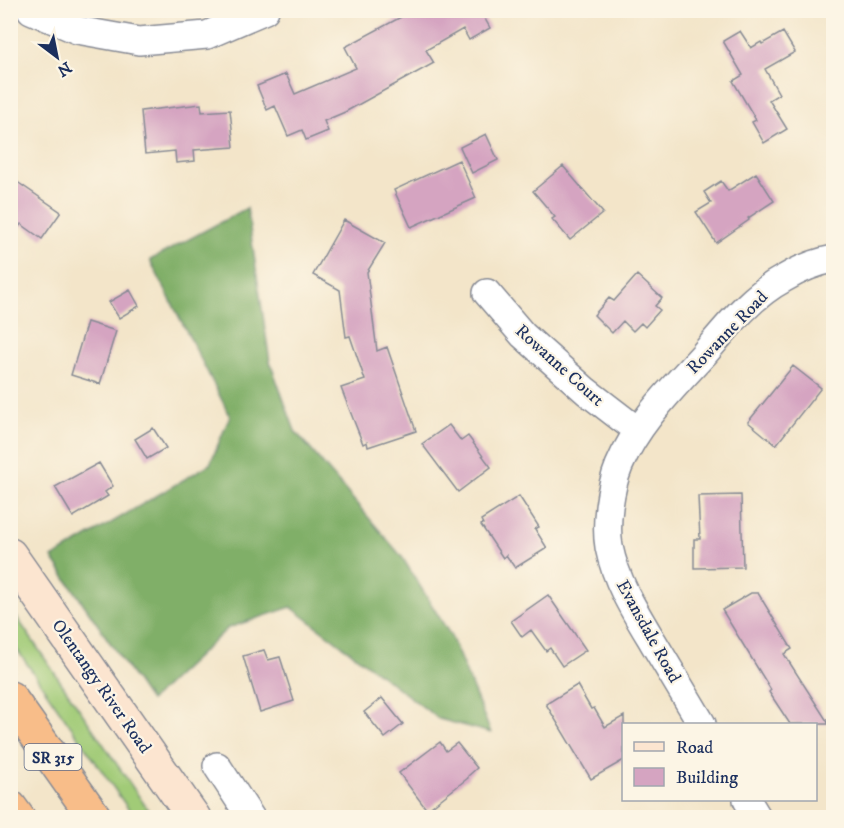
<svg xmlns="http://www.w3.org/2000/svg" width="844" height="828" font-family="'IM FELL DW Pica',serif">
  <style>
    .green { fill: #a1cb77; stroke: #5e7d6a; stroke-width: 1.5 }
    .forest { fill: #80af68; stroke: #4e6f63; stroke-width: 1.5 }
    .building { fill: #d5a4c1 }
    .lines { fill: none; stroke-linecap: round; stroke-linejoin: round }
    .minor-casing { stroke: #878a94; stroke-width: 30 }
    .secondary-casing { stroke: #878a94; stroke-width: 36 }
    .motorway-casing { stroke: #878a94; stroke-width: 36 }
    .minor { stroke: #fff; stroke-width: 27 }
    .secondary { stroke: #fce5d0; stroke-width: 33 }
    .motorway { stroke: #f8bd89; stroke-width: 33 }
    .labels { text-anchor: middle; stroke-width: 4.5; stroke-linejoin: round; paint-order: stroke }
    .shield { fill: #fcf5e5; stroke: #5e6a86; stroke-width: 1.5 }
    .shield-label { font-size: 16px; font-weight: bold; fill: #1b2f5e }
    .street-label { font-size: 18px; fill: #1b2f5e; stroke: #fcf5e5 }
  </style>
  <rect width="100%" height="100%" fill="#fcf5e5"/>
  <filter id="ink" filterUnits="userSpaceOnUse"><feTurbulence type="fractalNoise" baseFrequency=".0167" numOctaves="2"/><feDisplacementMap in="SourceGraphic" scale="12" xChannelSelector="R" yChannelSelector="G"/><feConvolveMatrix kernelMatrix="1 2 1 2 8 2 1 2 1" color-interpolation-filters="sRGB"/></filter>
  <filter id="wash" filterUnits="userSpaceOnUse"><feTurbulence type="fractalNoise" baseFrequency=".008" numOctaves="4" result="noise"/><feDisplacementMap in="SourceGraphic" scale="24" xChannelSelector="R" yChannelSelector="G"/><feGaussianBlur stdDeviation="1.35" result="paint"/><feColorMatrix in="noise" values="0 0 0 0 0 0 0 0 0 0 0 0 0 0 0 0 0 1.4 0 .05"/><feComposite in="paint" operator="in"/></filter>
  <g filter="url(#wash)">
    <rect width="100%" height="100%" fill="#f3e5c9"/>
    <path class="green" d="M11,609L153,817H134L11,641Z"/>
    <path class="forest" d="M247,208L270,362L295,431L402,557L451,636L491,733L439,719L291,607L228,628L150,701L52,558L210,464L230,416L150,260Z"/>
    <g id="blocks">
      <path class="building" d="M414,10H495L484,17L490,28L469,40L463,29L426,50L434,63L345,112L324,121L328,131L306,140L302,130L288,136L275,106L267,110L257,86L286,74L295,94L356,68L345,47Z
        M740,31L751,48L761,42L762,44L783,32L795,52L765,69L779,94L769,100L787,129L764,143L752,122L756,120L733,81L743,75L723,41Z
        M201,104L202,112L230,110L234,147L194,150L195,161L176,163L175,151L145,154L141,111Z
        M486,134L498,160L472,173L460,147Z
        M459,160L476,198L411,227L394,190Z
        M563,166L603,213L570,240L552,219L555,217L533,191Z
        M756,173L774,201L748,218L749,220L716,243L696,212L711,203L704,192L721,181L728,191Z
        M10,177L61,212L42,239L21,224L10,238Z
        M344,220L385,243L367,272L377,351L387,347L416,431L368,447L367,442L363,444L341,388L365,380L350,336L346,337L340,290L313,275Z
        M637,275L662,298L655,306L660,310L645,327L641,323L633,331L623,321L612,333L594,315L609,298L614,301Z
        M130,290L139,306L119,318L109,302Z
        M87,322L116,331L100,384L71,375Z
        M793,366L821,388L776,445L748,422Z
        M449,425L461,441L468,436L491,467L458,492L422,444Z
        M153,428L166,448L147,459L135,439Z
        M99,463L113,486L105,492L108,496L73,517L55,487Z
        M741,495L743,567L694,568V539H700L698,496Z
        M519,496L539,527L535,529L547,548L515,568L506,555L503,558L481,525L483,524L481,520Z
        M751,593H758L792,649L784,654L829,724H790L769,692L771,690L722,610Z
        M548,595L586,650L562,666L550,648L546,651L531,630L522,637L511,621Z
        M264,650L268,660L280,657L294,701L260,712L243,656Z
        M577,685L591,709L594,708L605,727L624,716V760L591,779L546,704Z
        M382,698L403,724L385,738L364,712Z
        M440,742L446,751L457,743L477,768L468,776V778L427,810L399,773Z"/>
    </g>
  </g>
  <g filter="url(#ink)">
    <use href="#blocks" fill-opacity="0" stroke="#878a94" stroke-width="1.5"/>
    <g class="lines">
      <g class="minor-casing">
        <path id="minor" d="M31,10L77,30L139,41L207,35L265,10
          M487,293L523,335L586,391L638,431
          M702,724C686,697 669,669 653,642C635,612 616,582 609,547C605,524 610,488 619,466C637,423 673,388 704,354C727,327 751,296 783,279C798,270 816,262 834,259
          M217,766L251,818
          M747,800L758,818"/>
      </g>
      <g class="secondary-casing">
        <path id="secondary" d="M10,555L194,818"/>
      </g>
      <g class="motorway-casing">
        <path id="motorway" d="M10,698L95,818
          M10,807L18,818"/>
      </g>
      <use href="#minor" class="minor"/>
      <use href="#secondary" class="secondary"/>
      <use href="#motorway" class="motorway"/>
    </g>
  </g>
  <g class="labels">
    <rect class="shield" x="24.5" y="744" width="57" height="26" rx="4.5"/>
    <g class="shield-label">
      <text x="53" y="763">SR 315</text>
    </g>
    <g class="street-label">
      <text transform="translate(727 332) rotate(-46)" y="6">Rowanne Road</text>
      <text transform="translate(560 365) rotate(42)" y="6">Rowanne Court</text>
      <text transform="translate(649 631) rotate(61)" y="6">Evansdale Road</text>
      <text transform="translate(102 686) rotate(55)" y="6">Olentangy River Road</text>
    </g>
  </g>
  <rect width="844" height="828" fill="none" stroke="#fcf5e5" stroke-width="36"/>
  <rect x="622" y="723" width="195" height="78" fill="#fcf5e5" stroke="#a2a6af" stroke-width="1.5"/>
  <rect x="634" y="742" width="30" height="9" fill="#fce5d0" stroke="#a2a6af" stroke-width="1.5"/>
  <text x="676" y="753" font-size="18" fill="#1b2f5e">Road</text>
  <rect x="634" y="768" width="30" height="18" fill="#d5a4c1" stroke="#a2a6af" stroke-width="1.5"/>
  <text x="676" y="783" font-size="18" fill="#1b2f5e">Building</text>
  <g transform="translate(57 57) rotate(148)" stroke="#fcf5e5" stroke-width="4.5" paint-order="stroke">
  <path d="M0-4.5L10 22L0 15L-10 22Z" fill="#1b2f5e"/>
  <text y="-9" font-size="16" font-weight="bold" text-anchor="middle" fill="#1b2f5e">N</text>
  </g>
</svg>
